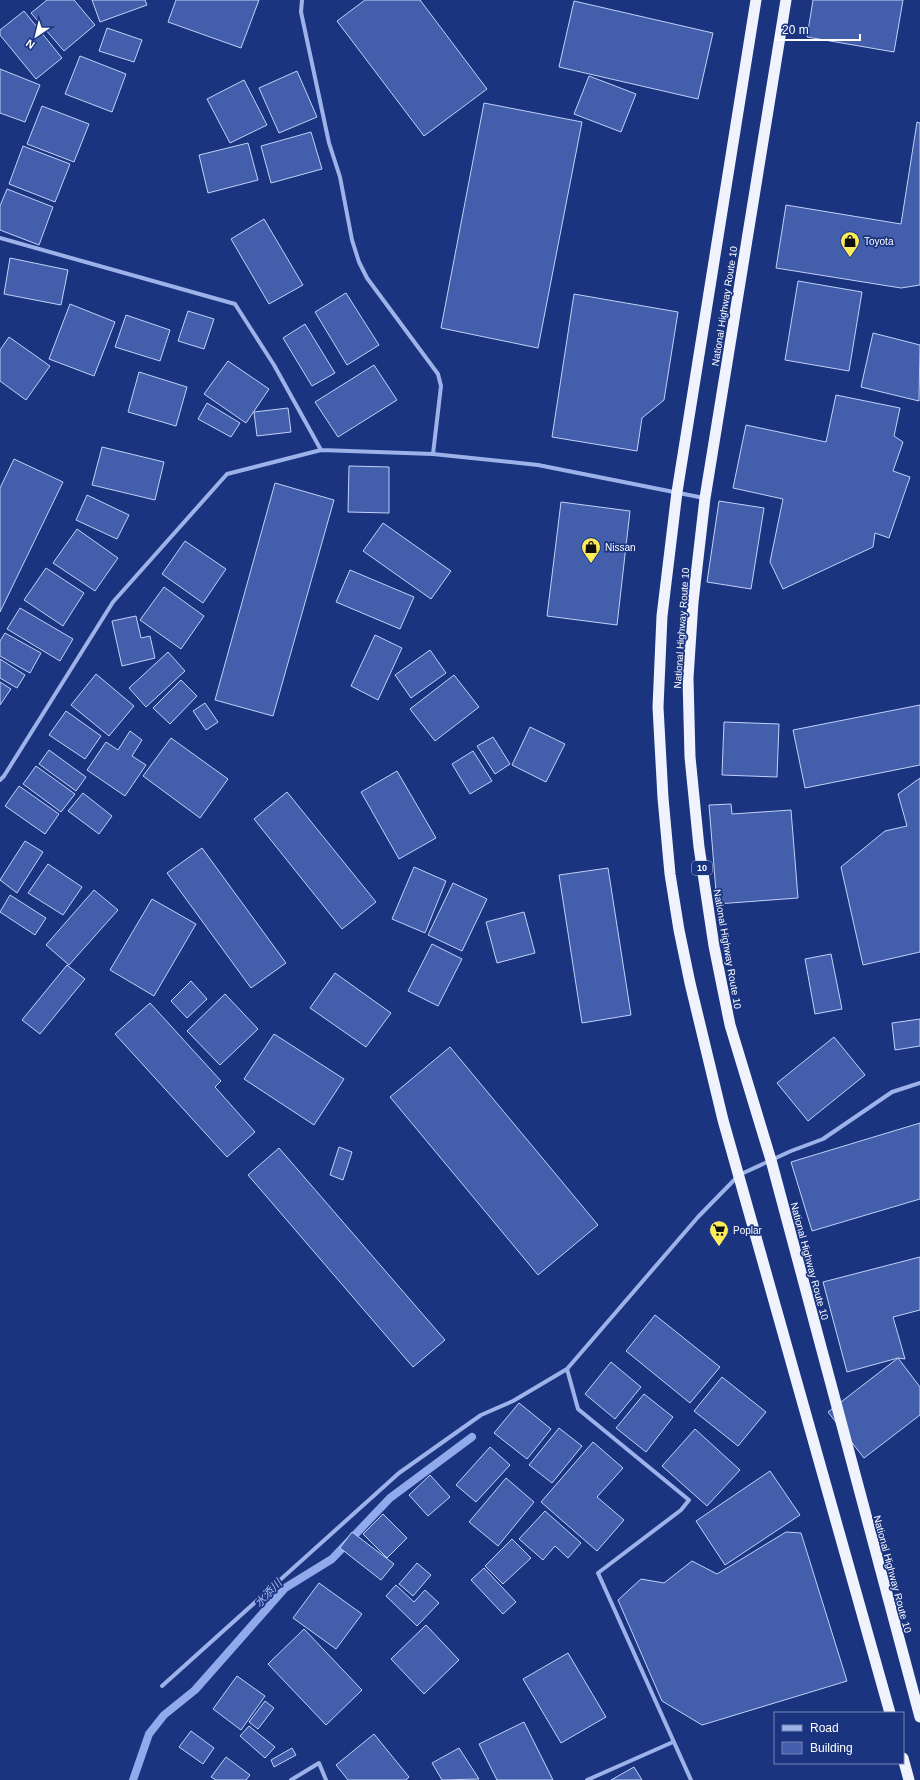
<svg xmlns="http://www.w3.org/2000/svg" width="920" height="1780" font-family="Helvetica,'Noto Sans JP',sans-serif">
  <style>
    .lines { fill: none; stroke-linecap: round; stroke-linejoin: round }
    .stream { stroke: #91aaec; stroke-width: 8 }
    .building { fill: #435eab; stroke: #c2d1f8 }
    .minor { stroke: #9eb2ea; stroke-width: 4 }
    .trunk { stroke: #f0f3fe; stroke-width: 11 }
    .labels { text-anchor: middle; stroke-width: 3.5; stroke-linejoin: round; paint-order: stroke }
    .shield { fill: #1a3480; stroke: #bac2d9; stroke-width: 1 }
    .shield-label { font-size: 9px; font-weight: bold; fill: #fff }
    .poi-label { font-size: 10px; fill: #fff; stroke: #1a3480; text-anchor: start }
    .street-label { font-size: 10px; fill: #fff; stroke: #1a3480 }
    .water-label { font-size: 11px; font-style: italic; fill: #a9bdf2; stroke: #1a3480 }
  </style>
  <rect width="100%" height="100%" fill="#1a3480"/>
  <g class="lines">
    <path class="stream" d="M133,1780L149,1734L164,1715L195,1690L285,1588L332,1559L390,1498L472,1437"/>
  </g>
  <path class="building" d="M47,0H74L95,25L64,51L31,13Z
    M92,0H145L147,5L100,22Z
    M176,0H259L241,48L168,22Z
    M365,0H420L487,89L424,136L337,21Z
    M813,0H903L894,52L807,37Z
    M574,1L713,33L698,99L559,67Z
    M24,11L62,58L36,79L0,35V30Z
    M107,28L142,40L134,62L99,51Z
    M80,56L126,74L112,112L65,94Z
    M0,69L40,85L25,122L0,113Z
    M297,71L317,117L279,133L259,88Z
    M589,76L636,94L621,132L574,114Z
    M244,80L267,125L230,143L207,99Z
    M484,103L582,122L538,348L441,328Z
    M42,106L89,124L74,162L27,144Z
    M917,122L920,123V285L901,288L776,268L786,205L901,224Z
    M311,132L322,169L271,183L261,146Z
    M248,143L258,180L208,193L199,155Z
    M23,146L70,164L55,202L9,184Z
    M7,189L53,207L39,245L0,230V206Z
    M264,219L303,285L269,304L231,239Z
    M10,258L68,270L61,305L4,294Z
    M798,281L862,292L849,371L785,360Z
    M346,293L379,345L347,365L315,312Z
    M574,294L678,312L664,400L642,418L637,451L552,437Z
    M70,304L115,322L94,376L49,359Z
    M188,311L214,319L204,349L178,341Z
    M126,315L170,330L160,361L115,347Z
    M305,324L335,373L312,386L283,338Z
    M873,333L920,345L919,401L861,387Z
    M9,337L50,366L26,400L0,381V350Z
    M228,361L269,389L246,423L204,394Z
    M374,365L397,400L338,437L315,402Z
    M139,372L187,387L176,426L128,412Z
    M836,395L900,408L894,436L903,442L893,471L910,477L889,538L875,533L873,547L783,589L770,562L783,499L733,488L746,425L826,442Z
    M207,403L240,423L231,437L198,419Z
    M288,408L291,432L257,436L254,412Z
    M102,447L164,462L155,500L92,485Z
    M14,459L63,482L0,612V488Z
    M349,466L389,467V513L348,512Z
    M275,483L334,500L273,716L215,700Z
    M87,495L129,515L117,539L76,520Z
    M719,501L764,508L751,589L707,582Z
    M561,502L630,511L617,625L547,616Z
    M383,523L451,571L431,599L363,551Z
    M77,529L118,558L95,591L53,563Z
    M185,541L226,569L203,603L162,574Z
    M46,568L84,593L63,626L24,600Z
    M350,570L414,597L400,629L336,602Z
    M164,587L204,616L181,649L140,620Z
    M20,608L73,639L60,661L7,629Z
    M136,616L141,638L150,636L155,658L122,666L112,621Z
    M5,633L41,653L30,673L0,656V641Z
    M375,635L402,648L378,700L351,686Z
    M430,650L446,673L411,698L395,675Z
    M168,652L185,671L146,707L129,688Z
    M0,659L25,675L17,688L0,678Z
    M96,674L134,706L109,736L71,705Z
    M454,675L479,707L435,741L410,709Z
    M181,680L197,696L170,724L153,708Z
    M0,682L11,689L0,705Z
    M205,703L218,722L206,730L193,711Z
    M920,705V765L805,788L793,730Z
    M66,711L101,736L85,759L49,735Z
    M724,722L779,724L777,777L722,775Z
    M530,727L565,744L546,782L512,765Z
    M130,731L142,740L132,756L146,765L125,796L87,770L106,742L118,750Z
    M493,737L510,764L495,774L477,746Z
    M171,738L228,779L200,818L143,776Z
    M49,750L86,777L76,791L39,764Z
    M473,751L492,781L470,794L452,764Z
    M36,766L75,794L61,812L23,784Z
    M397,771L436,838L399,859L361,792Z
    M920,778V952L863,965L841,867L885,831L907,826L898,794Z
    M19,786L59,814L45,834L5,806Z
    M287,792L376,902L342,929L254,819Z
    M83,793L112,816L99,834L68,811Z
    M731,804L732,814L791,810L798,898L717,904L709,805Z
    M25,841L43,852L17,893L0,880Z
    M202,848L286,963L251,988L167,873Z
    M48,864L82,887L63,915L28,893Z
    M414,867L446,881L425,933L392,919Z
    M608,868L631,1015L582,1023L559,875Z
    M453,883L487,899L462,951L428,935Z
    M94,890L118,910L69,965L46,945Z
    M10,895L46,918L35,935L0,912Z
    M152,899L196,924L154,996L110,970Z
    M524,912L535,953L497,963L486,922Z
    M432,944L462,959L438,1006L408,991Z
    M831,954L842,1009L815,1014L805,959Z
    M67,965L85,979L40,1034L22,1020Z
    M335,973L391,1013L366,1047L310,1008Z
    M191,981L207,999L187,1018L171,1001Z
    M225,994L258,1029L220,1065L187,1031Z
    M150,1003L221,1081L215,1087L255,1132L227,1157L115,1034Z
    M920,1019V1046L895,1050L892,1023Z
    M274,1034L344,1079L314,1125L244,1079Z
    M834,1037L865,1075L808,1121L777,1083Z
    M450,1047L598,1225L538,1275L390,1097Z
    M920,1123V1199L812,1231L791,1162Z
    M339,1147L352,1152L343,1180L330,1175Z
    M279,1148L445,1340L413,1367L248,1175Z
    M920,1257V1310L893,1317L905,1359L898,1358L847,1372L823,1282Z
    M655,1315L720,1367L690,1403L626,1351Z
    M898,1358L920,1387V1415L864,1458L828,1412Z
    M611,1362L641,1387L615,1419L585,1394Z
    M722,1377L766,1412L738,1446L694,1411Z
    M644,1394L673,1417L646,1452L616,1428Z
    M519,1403L551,1429L527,1459L494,1433Z
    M559,1428L582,1446L552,1483L529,1465Z
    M695,1429L740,1470L707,1506L662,1466Z
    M593,1442L623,1468L597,1497L624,1520L597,1551L541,1502Z
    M490,1447L510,1465L476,1502L456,1485Z
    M770,1471L800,1515L725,1565L696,1521Z
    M430,1475L450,1497L428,1516L409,1495Z
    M506,1478L534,1502L498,1546L469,1522Z
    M545,1511L581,1543L568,1558L555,1546L543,1560L519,1539Z
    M383,1514L407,1538L387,1558L363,1534Z
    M352,1532L394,1564L381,1580L340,1548Z
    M786,1532L801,1533L847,1681L702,1725L662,1701L618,1600L641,1579L664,1583L692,1561L717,1574Z
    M512,1539L531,1558L503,1584L485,1566Z
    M417,1563L431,1575L413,1596L399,1584Z
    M484,1568L516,1602L503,1614L471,1580Z
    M319,1583L362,1614L336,1649L293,1618Z
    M396,1585L414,1602L425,1590L439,1603L417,1626L386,1596Z
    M426,1625L459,1660L424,1694L391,1659Z
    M304,1629L362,1690L326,1725L268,1664Z
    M568,1653L606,1717L561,1743L523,1679Z
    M237,1676L265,1696L241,1730L213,1709Z
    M265,1701L274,1708L258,1729L249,1722Z
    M524,1722L553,1780H497L479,1744Z
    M249,1726L275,1747L265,1758L240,1736Z
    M191,1731L214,1748L203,1764L179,1747Z
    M374,1734L409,1777L406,1780H348L336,1765Z
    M292,1748L296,1755L274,1767L271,1760Z
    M459,1748L479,1779L442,1780L432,1763Z
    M226,1757L250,1775L246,1780H216L211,1777Z
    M634,1767L642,1780H611Z"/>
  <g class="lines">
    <path class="minor" d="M302,0L301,12L329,143L340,177L352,240L359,262L367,278L438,374L441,386L433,454
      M0,238L235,304L274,365L321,450
      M0,780L4,776L113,602L227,474L321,450L433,454L538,465L704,498
      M567,1369L578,1409L689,1500L681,1510L598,1573L691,1780
      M162,1686L399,1473L481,1415L513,1401L567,1369L698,1217L739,1175L791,1151L823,1139L892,1092L920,1083
      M291,1780L319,1763L326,1780
      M587,1780L673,1742"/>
    <path class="trunk" d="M756,0L677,492L662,616L658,707L663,798L670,874L679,930L690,983L723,1120L890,1713
      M786,0L705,498L693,602L688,678L690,757L699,847L714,946L730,1025L771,1160L920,1717
      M903,1758L909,1780"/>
  </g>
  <defs>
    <g id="shop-pin" transform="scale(1)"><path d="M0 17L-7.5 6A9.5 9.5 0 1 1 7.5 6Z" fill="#fceb5a" stroke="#1a3480"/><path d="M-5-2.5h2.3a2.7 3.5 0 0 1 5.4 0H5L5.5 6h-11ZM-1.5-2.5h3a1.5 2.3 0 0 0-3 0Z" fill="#111"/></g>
    <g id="supermarket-pin" transform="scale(1)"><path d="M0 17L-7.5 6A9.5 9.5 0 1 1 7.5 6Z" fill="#fceb5a" stroke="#1a3480"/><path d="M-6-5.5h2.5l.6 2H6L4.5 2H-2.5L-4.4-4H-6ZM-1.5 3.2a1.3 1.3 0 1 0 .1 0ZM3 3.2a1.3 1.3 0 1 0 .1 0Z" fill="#111"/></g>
  </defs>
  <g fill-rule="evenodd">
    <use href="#shop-pin" x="850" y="241"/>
    <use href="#shop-pin" x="591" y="547"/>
    <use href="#supermarket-pin" x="719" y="1230"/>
  </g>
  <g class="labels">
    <rect class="shield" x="692" y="861" width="20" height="14" rx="3"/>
    <g class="shield-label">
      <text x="702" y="871">10</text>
    </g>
    <g class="poi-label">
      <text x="864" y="245">Toyota</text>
      <text x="605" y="551">Nissan</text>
      <text x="733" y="1234">Poplar</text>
    </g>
    <g class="street-label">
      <text transform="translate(724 306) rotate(-81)" y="4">National Highway Route 10</text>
      <text transform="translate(681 628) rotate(-86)" y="4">National Highway Route 10</text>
      <text transform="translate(728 949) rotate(80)" y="4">National Highway Route 10</text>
      <text transform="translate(810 1261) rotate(75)" y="4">National Highway Route 10</text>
      <text transform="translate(893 1574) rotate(75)" y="4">National Highway Route 10</text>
    </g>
    <g class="water-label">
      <text transform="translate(268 1593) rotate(-46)" y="4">水添川</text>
    </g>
  </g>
  <rect x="774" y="1712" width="130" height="52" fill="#1a3480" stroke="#7685b3"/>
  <rect x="782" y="1725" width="20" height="6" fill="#9eb2ea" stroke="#7685b3"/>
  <text x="810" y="1732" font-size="12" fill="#ffffff">Road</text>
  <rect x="782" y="1742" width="20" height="12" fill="#435eab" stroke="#7685b3"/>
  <text x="810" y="1752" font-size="12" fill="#ffffff">Building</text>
  <g transform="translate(36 36) rotate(215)" stroke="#1a3480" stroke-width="3" paint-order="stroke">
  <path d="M0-3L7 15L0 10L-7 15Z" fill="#ffffff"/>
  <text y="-6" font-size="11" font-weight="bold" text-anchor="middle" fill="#ffffff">N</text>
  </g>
  <path d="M776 34v6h84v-6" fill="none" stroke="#ffffff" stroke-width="2"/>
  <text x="782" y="34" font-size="12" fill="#ffffff" stroke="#1a3480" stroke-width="3" paint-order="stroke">20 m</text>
</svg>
